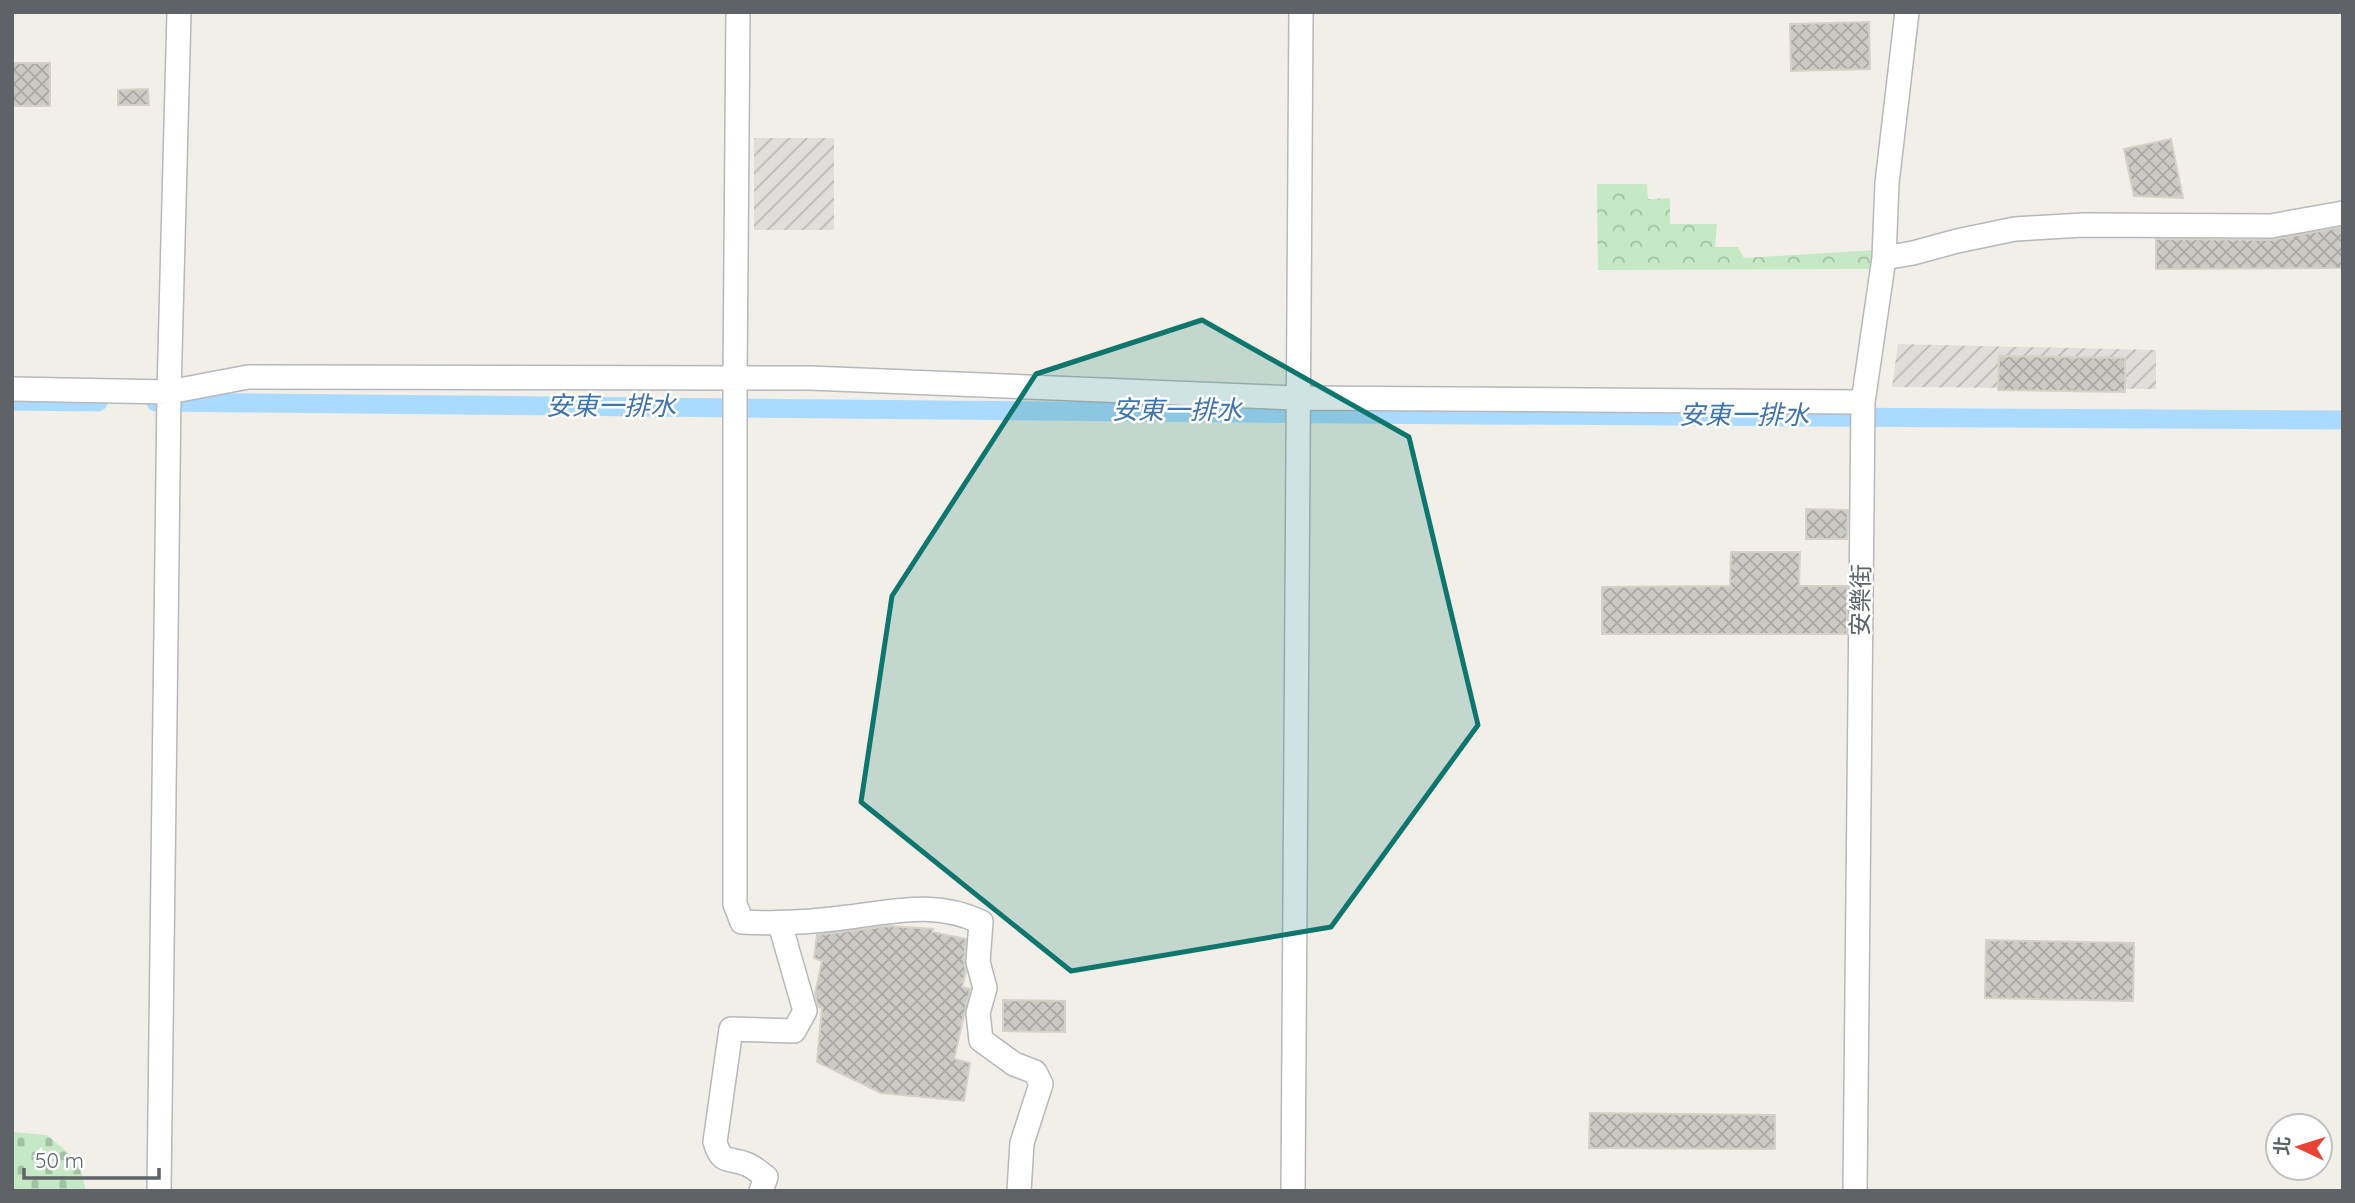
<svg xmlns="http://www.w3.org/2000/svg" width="2355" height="1203" font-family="Quicksand,'Noto Sans TC',sans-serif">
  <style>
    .industrial { fill: url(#industrial-furrows) }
    .forest { fill: url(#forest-crowns) }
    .cemetery { fill: url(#cemetery-stones) }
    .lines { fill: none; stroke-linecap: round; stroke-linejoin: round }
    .canal { stroke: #aadaff; stroke-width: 19 }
    .building { fill: url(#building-cross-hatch); stroke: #d6d1c6; stroke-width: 2 }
    .minor-casing { stroke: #b5b8bc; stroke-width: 26 }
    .minor { stroke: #fff; stroke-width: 23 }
    .marked { fill: #0f766e; fill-opacity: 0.2; stroke: #0f766e; stroke-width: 5; stroke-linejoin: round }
    .labels { text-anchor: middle; stroke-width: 5; stroke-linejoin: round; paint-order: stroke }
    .street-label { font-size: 24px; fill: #5f6368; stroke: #fff }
    .water-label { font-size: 26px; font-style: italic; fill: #4174aa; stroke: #fff }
  </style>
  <defs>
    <pattern id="industrial-furrows" width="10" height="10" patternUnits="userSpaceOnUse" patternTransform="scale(1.75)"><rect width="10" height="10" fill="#e0deda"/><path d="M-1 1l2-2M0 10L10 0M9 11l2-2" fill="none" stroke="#b9b8b5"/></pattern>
    <pattern id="forest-crowns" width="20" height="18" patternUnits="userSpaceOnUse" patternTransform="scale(1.75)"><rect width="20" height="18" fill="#c5e8c5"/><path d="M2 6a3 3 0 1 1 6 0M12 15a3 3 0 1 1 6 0" fill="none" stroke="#a3c0a4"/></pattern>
    <pattern id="cemetery-stones" width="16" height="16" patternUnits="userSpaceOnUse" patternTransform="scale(1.75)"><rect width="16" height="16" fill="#c5e8c5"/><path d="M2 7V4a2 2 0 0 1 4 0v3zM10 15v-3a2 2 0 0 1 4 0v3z" fill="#a3c0a4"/></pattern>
    <pattern id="building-cross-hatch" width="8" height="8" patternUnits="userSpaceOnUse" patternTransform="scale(1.75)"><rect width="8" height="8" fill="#cccac5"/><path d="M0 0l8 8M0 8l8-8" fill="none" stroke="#a9a8a4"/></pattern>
  </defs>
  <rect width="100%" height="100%" fill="#f1efe8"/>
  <path class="industrial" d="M754,138H834V230H754Z
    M1898,344L2156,350V389L1892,387Z"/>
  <path class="forest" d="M1597,184H1647L1648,199L1670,198V224H1717L1715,247H1738L1744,258L1876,250L1873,269L1598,270Z"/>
  <path class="cemetery" d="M12,1132L47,1135L79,1162L86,1191H12Z"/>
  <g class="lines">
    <path class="canal" d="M12,401L98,402
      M156,402L1336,414L2343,420"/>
  </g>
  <path class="building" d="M1869,22L1870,69L1791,71L1790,24Z
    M12,63H50V106H12Z
    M148,89L149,105H118V90Z
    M2171,139L2183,198L2134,196L2124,149Z
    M2343,227V268L2156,269V239L2271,240Z
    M1999,356L2125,358V392L1998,390Z
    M1806,509L1848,510L1847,539H1806Z
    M1731,552H1800L1799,586H1847V634H1602V587L1730,586Z
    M889,926L933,929L932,932L966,939L964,961L966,971L962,987L970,989L954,1059L970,1063L964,1101L881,1093L817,1062L822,1008L818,1007L815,994L822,961L814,958L817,935Z
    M1986,940L2134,943L2133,1001L1985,998Z
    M1003,1000L1065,1001V1032L1003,1031Z
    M1590,1113L1775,1115V1149L1589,1148Z"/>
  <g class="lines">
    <g class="minor-casing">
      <path id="minor" d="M738,12L735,378V904L742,922C778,924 813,922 849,917C897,911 936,901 981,922L978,962L985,988L978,1013L981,1040L1014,1064L1035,1072L1041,1084L1022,1143L1019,1191
        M1884,258L1913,253L1957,241L2015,229L2083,225L2271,226L2343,213
        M12,389L169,392L248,377L810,378L1297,398L1863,402
        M159,1191L169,392L179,12
        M761,1191L766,1177C760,1173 753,1166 746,1164C728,1157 722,1165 715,1142L731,1029L794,1031L805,1011L780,924
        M1293,1191L1301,12
        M1855,1191L1863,402L1884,258L1887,183L1907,12"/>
    </g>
    <use href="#minor" class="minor"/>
  </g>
  <path class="marked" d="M1202,320L1409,437L1478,725L1331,927L1071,971L861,802L892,596L1036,374Z"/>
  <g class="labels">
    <g class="street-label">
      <text transform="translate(1861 600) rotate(-89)" y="8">安樂街</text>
    </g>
    <g class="water-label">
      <text x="611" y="415">安東一排水</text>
      <text x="1177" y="419">安東一排水</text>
      <text x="1744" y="424">安東一排水</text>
    </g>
  </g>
  <rect width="2355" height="1203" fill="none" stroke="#5f6368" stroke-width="28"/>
  <g transform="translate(2299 1147) rotate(274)"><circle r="33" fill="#ffffff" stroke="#bfc1c3" stroke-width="2"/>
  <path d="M0-5L12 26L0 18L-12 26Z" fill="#ea4335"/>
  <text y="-10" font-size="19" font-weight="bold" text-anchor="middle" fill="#5f6368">北</text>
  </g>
  <path d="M24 1168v10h135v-10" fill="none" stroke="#5f6368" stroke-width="3.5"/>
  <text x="35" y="1168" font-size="21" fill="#5f6368" stroke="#ffffff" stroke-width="5" paint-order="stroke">50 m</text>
</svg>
